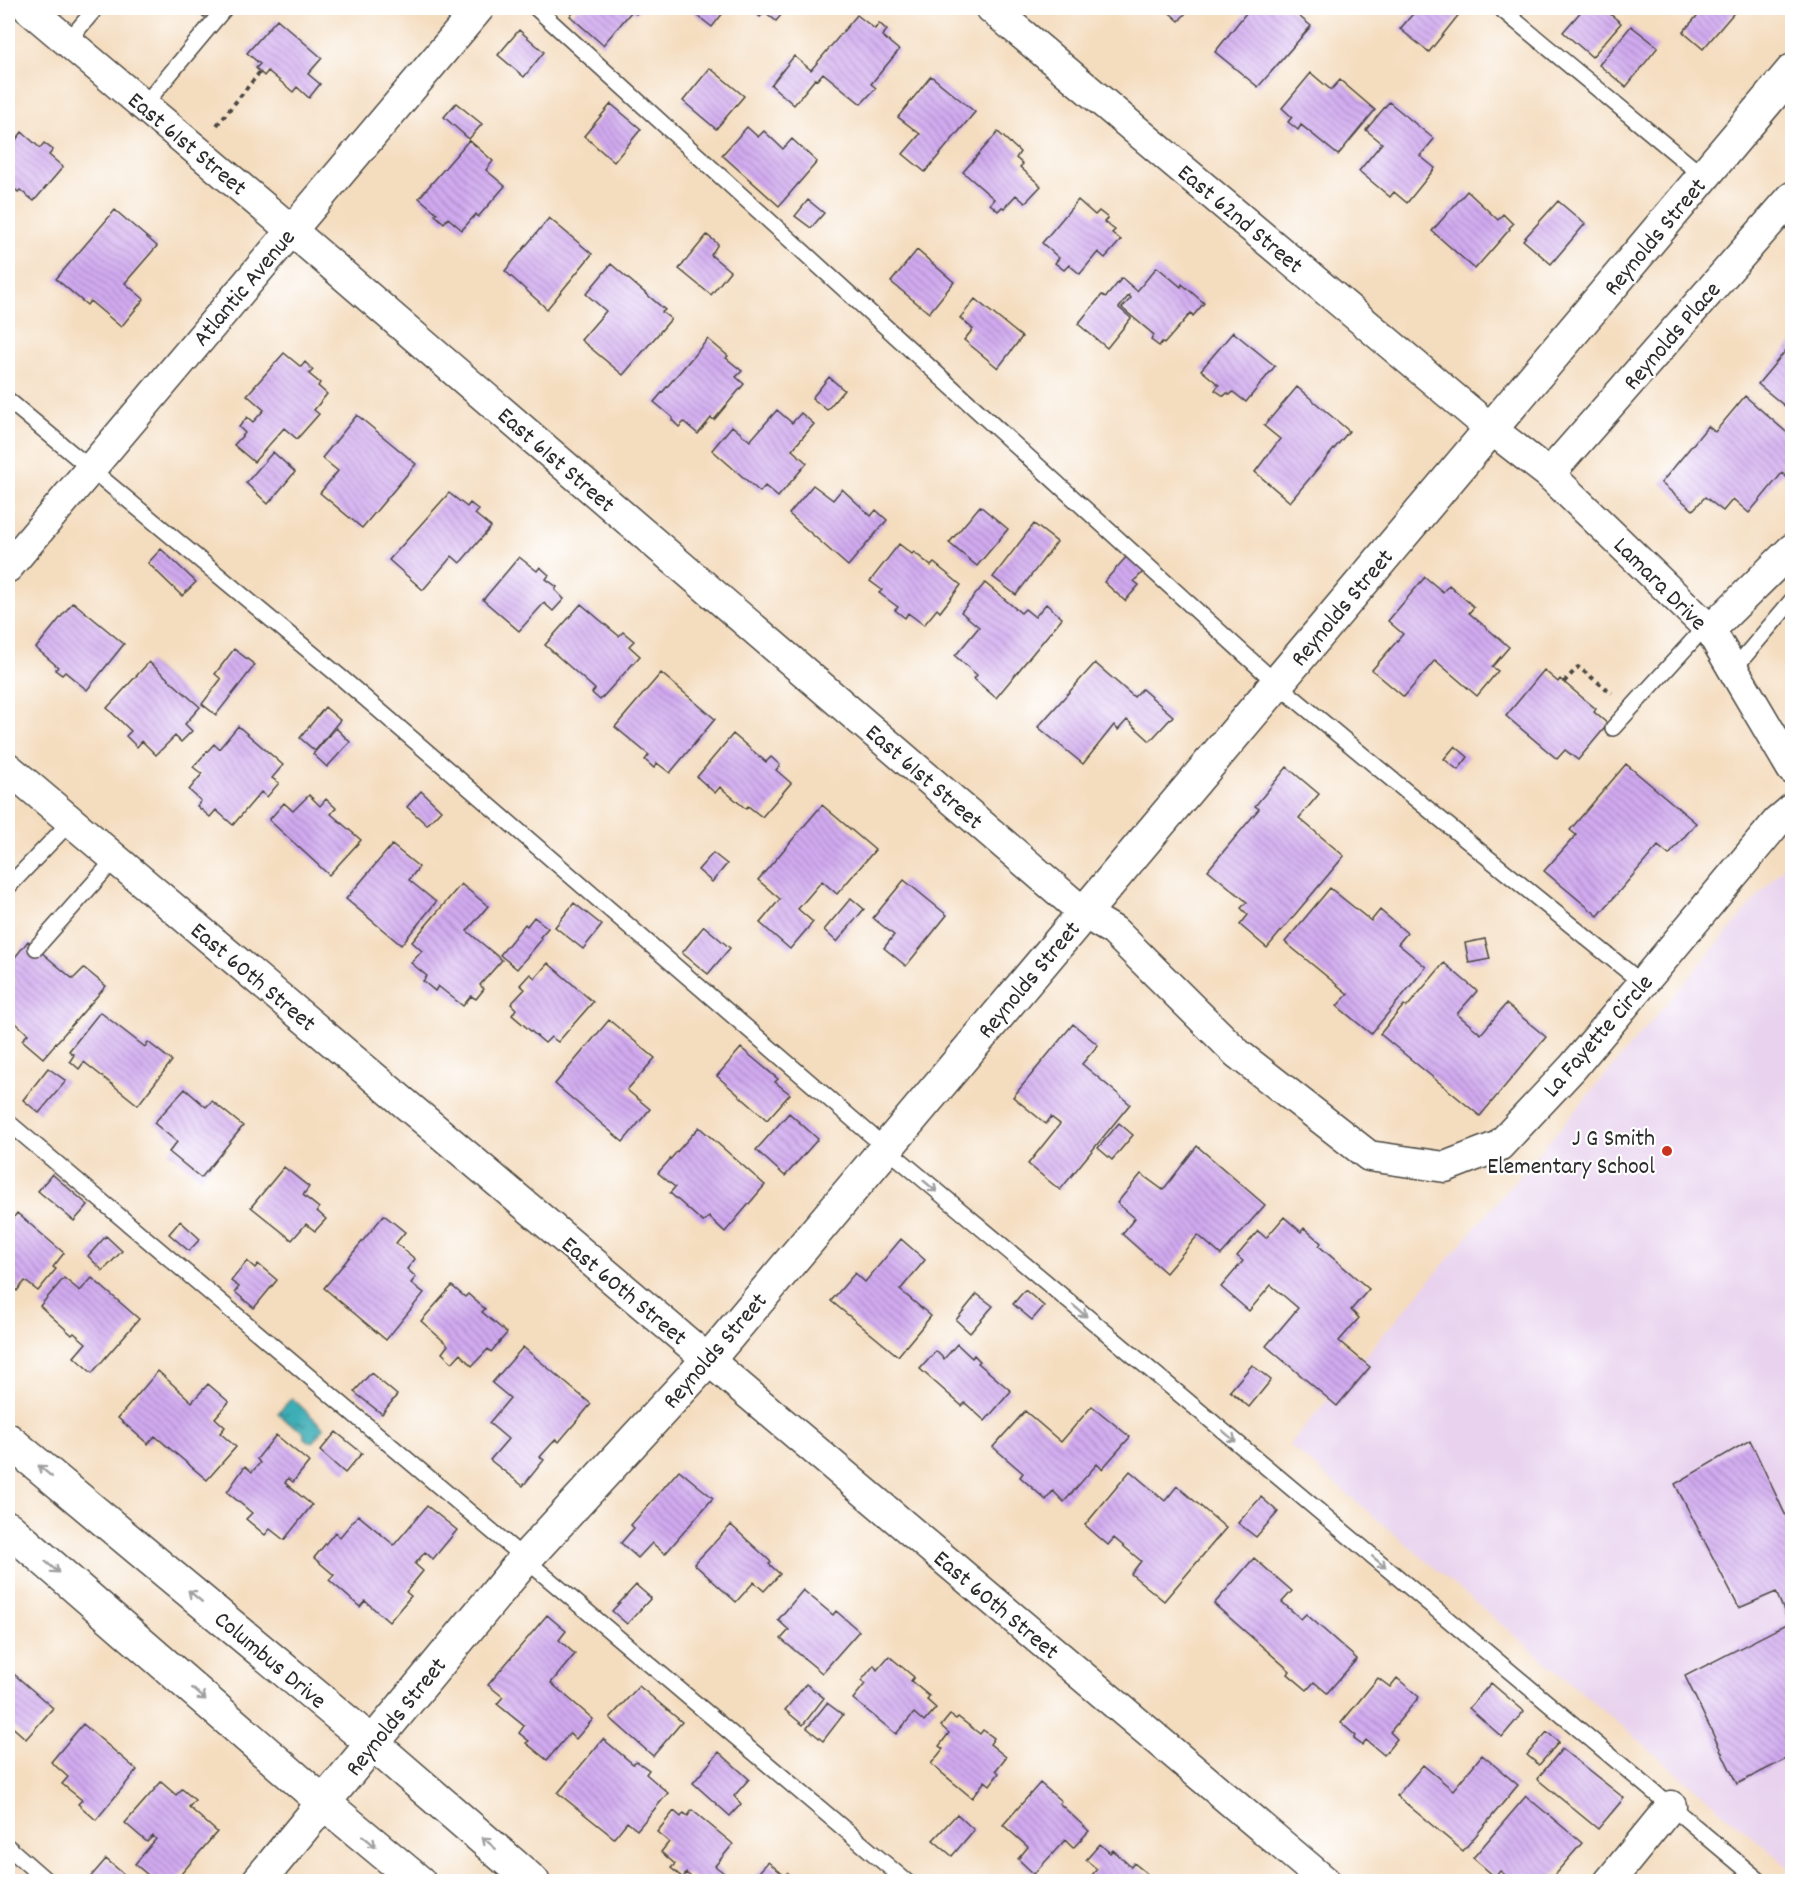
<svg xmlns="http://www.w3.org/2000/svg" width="1800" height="1889" font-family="Dekko,sans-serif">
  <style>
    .built { fill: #e8d2ee }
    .water { fill: url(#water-ripples); stroke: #346c70; stroke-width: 1.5 }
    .building { fill: url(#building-back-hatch) }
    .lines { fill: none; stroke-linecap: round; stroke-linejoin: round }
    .service-casing { stroke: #494641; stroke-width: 18 }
    .minor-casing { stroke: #494641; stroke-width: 33 }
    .tertiary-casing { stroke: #494641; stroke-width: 36 }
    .path { stroke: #494641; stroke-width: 4; stroke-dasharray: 4.5 4.5; stroke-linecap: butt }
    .service { stroke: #fff; stroke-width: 15 }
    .minor { stroke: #fff; stroke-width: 30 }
    .tertiary { stroke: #fff; stroke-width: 33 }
    .oneway { stroke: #a0a0a0 }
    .poi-dot { fill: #c8321e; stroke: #fff; stroke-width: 2 }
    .labels { text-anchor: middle; stroke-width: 4.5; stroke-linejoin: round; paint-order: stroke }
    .street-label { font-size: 24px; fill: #2b2b2b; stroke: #fff }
    .poi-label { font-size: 24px; fill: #2b2b2b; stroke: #fff; text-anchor: end }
  </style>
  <defs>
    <pattern id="water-ripples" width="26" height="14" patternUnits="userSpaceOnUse" patternTransform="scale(1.5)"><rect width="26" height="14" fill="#3cadb6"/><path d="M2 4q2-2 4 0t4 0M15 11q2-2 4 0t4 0" fill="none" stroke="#338d94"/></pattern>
    <pattern id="building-back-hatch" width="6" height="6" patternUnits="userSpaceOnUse" patternTransform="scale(1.5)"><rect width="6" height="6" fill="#d1aaf0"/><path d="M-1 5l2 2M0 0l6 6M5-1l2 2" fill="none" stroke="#aa8bc3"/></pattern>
  </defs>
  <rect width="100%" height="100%" fill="#fff"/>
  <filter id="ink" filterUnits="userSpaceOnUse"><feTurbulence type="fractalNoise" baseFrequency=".0167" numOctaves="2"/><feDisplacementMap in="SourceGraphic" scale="12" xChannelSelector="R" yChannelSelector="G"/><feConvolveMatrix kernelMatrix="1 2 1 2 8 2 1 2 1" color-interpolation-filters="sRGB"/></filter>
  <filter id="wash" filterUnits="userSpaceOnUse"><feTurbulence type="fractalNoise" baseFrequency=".008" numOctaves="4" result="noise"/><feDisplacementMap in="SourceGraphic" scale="24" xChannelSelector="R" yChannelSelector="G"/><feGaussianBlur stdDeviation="1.35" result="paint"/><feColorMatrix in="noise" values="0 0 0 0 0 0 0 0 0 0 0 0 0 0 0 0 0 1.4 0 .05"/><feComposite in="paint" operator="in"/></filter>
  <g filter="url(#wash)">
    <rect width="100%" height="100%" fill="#f4dcbe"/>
    <path class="built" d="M1792,857V1870L1289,1445Z"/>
    <path class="water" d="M292,1398L324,1428L312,1443L305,1438L303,1431L289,1423L278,1413Z"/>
    <g id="blocks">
      <path class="building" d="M193,8H212L204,17Z
        M578,8H641L636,14L632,11L603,45L570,16Z
        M697,8H727L712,27L693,12Z
        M754,8H787L776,21L765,12L760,17L753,10Z
        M1164,8H1190L1179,21Z
        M1250,8H1289L1311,26L1258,87L1215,52Z
        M1418,8H1464L1429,52L1400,29Z
        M1584,8H1603L1621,23L1592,57L1563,32Z
        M1704,8H1738L1703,49L1683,32Z
        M857,15L875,29L879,23L887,30L882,36L899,50L871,84L876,88L861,104L823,73L817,80L815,79L794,105L771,85L794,56L811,70Z
        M277,19L322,58L308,74L320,84L309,98L297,87L293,92L268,71L264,76L256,68L260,64L247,53Z
        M1631,26L1658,47L1626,87L1599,65Z
        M519,30L544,52L524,77L498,55Z
        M710,68L744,96L716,129L683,101Z
        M1311,73L1331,90L1340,80L1375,110L1338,155L1301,125L1298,130L1288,122L1292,117L1282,108Z
        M931,76L975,112L925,172L903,154L920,134L898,117Z
        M1389,102L1434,139L1420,156L1435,168L1407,203L1394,192L1390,197L1359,171L1382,143L1366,130Z
        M456,103L482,124L469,139L444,117Z
        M611,104L641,129L614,162L584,136Z
        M747,127L758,137L764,131L783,149L792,139L817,162L779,206L722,155Z
        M22,132L40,148L44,143L53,150L49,155L63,167L34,201L20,190L18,192L8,183V150Z
        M998,132L1020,152L1016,158L1023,164L1020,167L1041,186L1025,203L1016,195L1004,208L1002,207L998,211L990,204L994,199L963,172Z
        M469,140L493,161L486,170L505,186L478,217L476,214L462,230L448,218L444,223L435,215L437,213L419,198Z
        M1467,191L1498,220L1503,214L1513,224L1509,228L1510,229L1475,269L1432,231Z
        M808,200L824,213L811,228L795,216Z
        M1078,200L1095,215L1099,211L1108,218L1104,222L1115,230L1112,233L1121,240L1105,258L1098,252L1080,274L1069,265L1064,270L1055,263L1059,258L1042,243Z
        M1558,201L1585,224L1551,264L1523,240Z
        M115,210L157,246L125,283L144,299L121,327L90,301L87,305L56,279Z
        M549,218L592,254L547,309L505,271Z
        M707,235L718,244L711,255L730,271L711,295L679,269Z
        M917,250L954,282L929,313L891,282Z
        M611,264L665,310L662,312L671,319L623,375L581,340L606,311L586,294Z
        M1157,267L1181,287L1182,284L1204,303L1193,316L1191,313L1164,344L1162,342L1159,346L1151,340L1154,335L1122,308L1131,298L1129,295L1119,308L1131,318L1107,348L1078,324L1102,295L1106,297L1122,278L1137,291Z
        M975,299L1022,337L998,368L964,340L973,329L960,318Z
        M1233,332L1275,366L1246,402L1233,392L1230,395L1227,393L1224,396L1215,390L1219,385L1201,370Z
        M708,339L728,356L726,358L742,371L736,377L744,384L714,420L711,418L698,434L684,422L679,427L672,420L673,418L654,402Z
        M1792,343V412L1758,384Z
        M284,353L301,367L305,362L313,370L309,374L320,383L318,386L327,394L314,410L319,414L297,439L284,428L254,462L234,445L245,433L239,427L247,417L253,422L264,410L247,395Z
        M829,377L844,390L827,410L812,398Z
        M1297,387L1349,431L1290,502L1255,472L1280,439L1264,426Z
        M1745,396L1792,437V482L1782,473L1749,513L1733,499L1723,511L1705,497L1693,510L1661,483L1708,426L1715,432Z
        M777,410L792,423L801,413L814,424L792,450L807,463L778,497L765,486L760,492L712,450L732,426L750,441Z
        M357,415L416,464L362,528L320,493L338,471L322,458Z
        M273,452L295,472L268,504L246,483Z
        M813,485L833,500L842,489L871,516L876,510L887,520L848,566L789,514Z
        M449,493L467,507L470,503L479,510L475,514L491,527L460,563L452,556L423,590L389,560Z
        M980,506L1008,529L977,566L949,543Z
        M1034,524L1057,542L1016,595L993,577Z
        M899,544L912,554L914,552L931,566L934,563L961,585L940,612L937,609L924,625L908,613L905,618L895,610L898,607L879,593L882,590L870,581Z
        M161,549L196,582L182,596L148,563Z
        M1128,555L1145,570L1134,581L1139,585L1125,601L1104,582Z
        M519,557L537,571L540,567L549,575L546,579L557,587L555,590L564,599L553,611L544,603L519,631L483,600Z
        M1425,577L1443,592L1449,585L1474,607L1469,613L1509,647L1492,667L1498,671L1477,696L1435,660L1404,697L1372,670L1403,634L1388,621Z
        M985,583L1021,613L1025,609L1035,617L1046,604L1062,618L996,698L974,679L977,675L955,656L979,627L961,612Z
        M73,602L124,644L87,690L65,672L62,675L55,670L58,667L36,648Z
        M581,604L619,636L623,632L634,641L629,646L640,656L600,700L592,693L595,689L545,645Z
        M234,649L255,665L216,715L202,704L221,679L215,674Z
        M149,662L200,707L185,724L192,731L181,742L175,736L156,755L142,741L137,747L126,736L131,731L107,708Z
        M1095,663L1134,697L1142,689L1173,716L1150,741L1127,720L1118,730L1114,725L1083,764L1038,727Z
        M1544,670L1558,682L1560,679L1596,709L1594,712L1608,724L1578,760L1565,750L1557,759L1506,716Z
        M661,673L715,719L670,773L657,763L654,768L645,760L649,755L615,727Z
        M325,707L340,720L315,751L300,738Z
        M238,726L283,765L272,778L279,783L267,797L261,792L233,825L216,810L210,817L197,806L201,801L189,790L202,774L193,767L214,744L219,749Z
        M336,728L350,742L327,767L313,754Z
        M733,734L766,762L771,757L780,765L776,770L791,783L762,817L748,806L746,809L720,787L715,793L697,777Z
        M1455,746L1468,757L1458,770L1444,759Z
        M1626,764L1696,823L1669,855L1658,846L1598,916L1544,871L1576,835L1570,830Z
        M1287,767L1319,794L1299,818L1344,856L1267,948L1240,925L1248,915L1241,908L1247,902L1208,870L1259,809L1255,806Z
        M421,791L441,810L427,825L407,807Z
        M309,795L320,806L326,799L336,808L331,814L361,840L329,875L269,820L284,803L293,811Z
        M822,805L875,850L837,894L822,881L798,909L813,922L790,949L760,923L780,899L758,880Z
        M392,845L419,867L409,880L436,902L401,945L346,899Z
        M713,853L727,864L712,882L698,870Z
        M904,880L947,915L906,966L884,948L894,935L873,918Z
        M461,884L488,906L467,931L502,960L480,985L484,989L476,999L471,996L463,1006L438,986L435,991L423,981L427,976L411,963L422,951L412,942Z
        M1330,888L1371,921L1380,910L1407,933L1398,944L1426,967L1371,1034L1337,1006L1348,994L1285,942Z
        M851,898L864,909L837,942L824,930Z
        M574,903L602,925L583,949L555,927Z
        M534,917L548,928L540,937L542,939L517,969L500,955L525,924L527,926Z
        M704,926L730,948L708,974L682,953Z
        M1485,939L1490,959L1469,963L1465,943Z
        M28,941L73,979L84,968L106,986L43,1058L22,1040L28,1034L8,1016V992L16,981L8,973V966Z
        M548,963L593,1002L558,1042L551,1037L545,1043L512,1015L516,1009L511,1004L525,989L520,985L530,974L535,978Z
        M1444,963L1477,991L1457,1014L1481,1034L1506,1004L1546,1037L1480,1116L1380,1034L1404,1005L1407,1007Z
        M100,1012L145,1047L148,1042L172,1061L138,1105L84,1062L79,1069L70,1061L74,1055L69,1051Z
        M609,1020L655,1058L627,1090L650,1109L623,1142L555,1084Z
        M1073,1024L1098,1045L1082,1064L1130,1104L1060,1190L1028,1164L1060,1124L1051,1117L1046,1124L1013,1097Z
        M741,1048L778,1079L775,1082L790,1094L767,1120L717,1076Z
        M48,1068L66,1081L39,1113L23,1100Z
        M185,1089L206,1107L212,1101L243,1126L201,1178L169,1152L177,1142L154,1123Z
        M789,1113L818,1139L785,1176L756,1150Z
        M1119,1123L1133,1135L1112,1160L1098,1148Z
        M699,1127L765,1185L725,1232L709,1217L703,1222L670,1193L675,1187L658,1173Z
        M1197,1146L1265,1205L1221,1255L1198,1235L1166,1273L1122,1234L1135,1218L1117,1203L1141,1174L1163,1190Z
        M284,1167L309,1187L303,1195L319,1208L317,1211L326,1219L315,1231L306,1224L292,1240L251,1207Z
        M52,1174L88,1205L74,1221L38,1191Z
        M17,1213L64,1253L53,1267L56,1269L38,1291L25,1281L17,1291L8,1283V1225Z
        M384,1215L405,1232L396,1243L415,1259L407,1269L416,1277L411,1283L424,1293L386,1340L324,1288Z
        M1284,1217L1301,1232L1304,1228L1321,1243L1319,1246L1369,1289L1351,1310L1359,1318L1339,1341L1370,1367L1337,1406L1266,1346L1298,1308L1271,1285L1249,1311L1221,1287L1243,1261L1237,1256L1258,1231L1266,1238Z
        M180,1221L200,1239L189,1251L169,1234Z
        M106,1236L122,1251L103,1271L88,1256Z
        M901,1239L925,1260L900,1290L931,1316L898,1356L831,1301L855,1273L865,1282Z
        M247,1261L255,1268L258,1264L277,1280L254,1308L235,1292L239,1287L231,1281Z
        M64,1278L80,1291L92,1278L139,1319L92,1373L74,1357L86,1343L74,1333L72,1335L40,1306Z
        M452,1286L465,1297L468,1294L485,1309L482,1312L507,1333L491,1352L488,1349L472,1366L460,1354L452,1363L442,1353L448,1345L421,1321Z
        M1025,1290L1044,1306L1032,1320L1013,1304Z
        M977,1294L993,1306L970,1333L956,1320Z
        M957,1344L972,1358L974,1355L980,1361L978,1363L1011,1391L985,1421L965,1403L962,1406L920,1369L936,1351L944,1359Z
        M523,1347L591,1404L559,1442L556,1439L540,1457L544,1460L523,1486L490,1460L508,1439L489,1423L510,1398L492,1383Z
        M1252,1365L1271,1380L1249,1407L1230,1391Z
        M158,1371L192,1402L208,1384L229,1402L215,1418L225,1427L220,1433L236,1447L207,1480L155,1436L148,1444L118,1418Z
        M371,1373L397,1395L382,1414L354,1392Z
        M1092,1406L1130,1437L1102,1469L1097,1464L1064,1502L1053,1491L1046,1500L1020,1477L1023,1473L993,1447L1025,1411L1061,1442Z
        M336,1432L362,1453L345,1473L320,1451Z
        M276,1435L309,1462L293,1482L288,1478L285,1483L312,1505L284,1540L270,1529L265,1535L246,1519L252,1513L227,1492L245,1466L252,1472L260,1463L257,1459Z
        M1750,1440L1792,1529V1756L1737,1784L1685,1676L1789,1623L1776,1592L1739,1608L1675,1484Z
        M679,1470L713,1498L665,1554L652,1543L638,1558L621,1543L634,1528L631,1525Z
        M1130,1471L1165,1501L1177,1486L1226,1528L1164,1601L1131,1574L1141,1561L1114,1538L1108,1545L1085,1525Z
        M1261,1497L1278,1512L1256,1537L1238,1523Z
        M427,1506L457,1530L433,1559L425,1552L415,1564L423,1571L406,1592L411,1596L389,1622L365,1601L360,1607L329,1580L334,1575L314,1558L335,1532L340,1537L358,1515L394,1545Z
        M731,1525L771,1562L769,1564L780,1574L764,1591L754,1582L736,1602L694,1564Z
        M1254,1558L1292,1591L1282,1602L1301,1619L1306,1614L1357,1659L1327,1693L1314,1682L1307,1690L1288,1674L1290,1671L1214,1604Z
        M636,1585L651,1598L627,1624L612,1611Z
        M803,1590L833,1615L836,1611L859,1631L822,1673L781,1639L789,1630L778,1620Z
        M547,1615L566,1631L559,1640L575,1654L551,1683L593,1719L576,1739L570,1733L547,1760L526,1743L529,1741L519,1733L524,1726L497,1704L503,1697L488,1685Z
        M889,1656L914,1677L911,1681L929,1696L927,1700L936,1708L924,1722L914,1713L896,1734L853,1699L865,1684L861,1681L874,1665L877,1670Z
        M8,1669L53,1708L26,1739L8,1723Z
        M1378,1678L1390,1687L1397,1678L1419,1697L1390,1732L1397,1739L1384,1755L1366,1740L1362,1745L1354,1739L1356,1736L1341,1723Z
        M1491,1683L1524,1711L1502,1737L1469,1708Z
        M806,1684L824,1698L803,1725L785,1710Z
        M639,1686L682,1722L653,1756L610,1718Z
        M827,1703L843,1715L823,1741L807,1728Z
        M950,1715L956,1719L958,1717L980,1734L983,1730L994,1738L990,1744L1006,1757L996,1770L999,1773L990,1785L985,1781L972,1798L931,1764L943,1749L939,1746L949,1733L941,1726Z
        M83,1724L137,1770L96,1820L78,1804L82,1800L62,1784L68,1777L51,1762Z
        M1547,1732L1559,1742L1539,1765L1527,1755Z
        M603,1739L633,1764L636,1761L649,1770L646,1774L668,1793L637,1830L627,1822L614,1838L558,1793Z
        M1562,1749L1624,1798L1598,1829L1537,1779Z
        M719,1752L749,1779L734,1796L741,1804L730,1816L693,1783Z
        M1482,1755L1518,1785L1463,1851L1397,1796L1423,1765L1453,1790Z
        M161,1782L176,1795L182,1789L195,1800L189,1807L217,1832L175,1881H155L135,1864L156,1839L153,1836L147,1842L125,1823Z
        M1040,1783L1061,1801L1059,1803L1089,1831L1073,1848L1065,1840L1034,1874L1018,1859L1028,1847L1003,1825Z
        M1526,1796L1582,1843L1549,1881H1513L1500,1871L1495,1877L1473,1858Z
        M692,1810L733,1844L715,1866L724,1873L717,1881H696L686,1873L683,1878L671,1868L675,1864L661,1852L669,1842L657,1832L674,1811L681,1817L684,1813L688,1816Z
        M957,1814L974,1830L952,1856L933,1840Z
        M1100,1844L1110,1853L1113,1850L1131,1867L1134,1863L1156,1881H1087L1097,1869L1086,1860Z
        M106,1859L132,1881H87Z
        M768,1862L785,1876L787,1873L797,1881H751Z"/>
    </g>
  </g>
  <g filter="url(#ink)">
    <use href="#blocks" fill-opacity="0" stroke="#494641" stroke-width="1.5"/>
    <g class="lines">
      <g class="service-casing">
        <path id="service" d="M536,8L1276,683L1407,792L1642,983
          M1500,8L1704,177
          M68,41L96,8
          M144,105L225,8
          M8,400L344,680L886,1148L1761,1882
          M1733,670L1792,600
          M1613,728L1706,626
          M8,887L71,821
          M36,948L115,859
          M8,1122L907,1882
          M8,1847L48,1882"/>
      </g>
      <g class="minor-casing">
        <path id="minor" d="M28,8L291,230L1084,913L1114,931L1238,1054L1369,1156L1445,1167L1499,1146L1573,1067L1777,822L1792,809
          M991,8L1491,429L1549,474L1710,630L1792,769
          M1549,474L1792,197
          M8,567L479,8
          M1710,630L1792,549
          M8,768L1326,1882
          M1609,1882L1671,1806"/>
      </g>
      <g class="tertiary-casing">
        <path id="tertiary" d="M8,1440L372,1743L533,1882
          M8,1528L324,1803L419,1882
          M258,1882L524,1560L708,1360L1792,71"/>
      </g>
      <path class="path" d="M217,125L260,72
        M1564,682L1578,667L1612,693"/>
      <use href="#service" class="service"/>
      <use href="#minor" class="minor"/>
      <use href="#tertiary" class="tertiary"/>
    </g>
    <defs><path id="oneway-shaft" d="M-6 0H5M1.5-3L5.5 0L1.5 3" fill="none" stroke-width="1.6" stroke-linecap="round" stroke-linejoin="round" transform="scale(1.5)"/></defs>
    <g class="oneway">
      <use href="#oneway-shaft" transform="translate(930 1186) rotate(40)"/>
      <use href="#oneway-shaft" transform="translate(1080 1311) rotate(40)"/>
      <use href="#oneway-shaft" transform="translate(1229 1436) rotate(40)"/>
      <use href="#oneway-shaft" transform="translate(45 1471) rotate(-140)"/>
      <use href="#oneway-shaft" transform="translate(1379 1562) rotate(40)"/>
      <use href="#oneway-shaft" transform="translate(52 1567) rotate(41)"/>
      <use href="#oneway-shaft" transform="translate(195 1596) rotate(-140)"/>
      <use href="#oneway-shaft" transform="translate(199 1694) rotate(41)"/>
      <use href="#oneway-shaft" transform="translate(369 1841) rotate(40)"/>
      <use href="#oneway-shaft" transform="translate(489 1843) rotate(-139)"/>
    </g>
  </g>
  <circle class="poi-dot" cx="1667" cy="1151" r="6"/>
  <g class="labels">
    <g class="street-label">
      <text transform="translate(188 143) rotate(40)" y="8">East 61st Street</text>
      <text transform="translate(1241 218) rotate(40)" y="8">East 62nd Street</text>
      <text transform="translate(1654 236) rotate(-50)" y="8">Reynolds Street</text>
      <text transform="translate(243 287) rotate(-50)" y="8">Atlantic Avenue</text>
      <text transform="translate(1671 335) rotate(-49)" y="8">Reynolds Place</text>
      <text transform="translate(557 459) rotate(41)" y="8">East 61st Street</text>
      <text transform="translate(1661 583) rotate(45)" y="8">Lamara Drive</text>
      <text transform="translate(1341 607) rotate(-50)" y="8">Reynolds Street</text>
      <text transform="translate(925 776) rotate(41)" y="8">East 61st Street</text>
      <text transform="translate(254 976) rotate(40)" y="8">East 60th Street</text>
      <text transform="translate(1028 979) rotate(-50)" y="8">Reynolds Street</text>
      <text transform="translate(1597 1035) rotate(-49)" y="8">La Fayette Circle</text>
      <text transform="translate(625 1290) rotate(40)" y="8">East 60th Street</text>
      <text transform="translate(714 1350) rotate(-49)" y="8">Reynolds Street</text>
      <text transform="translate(997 1604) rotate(40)" y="8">East 60th Street</text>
      <text transform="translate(271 1659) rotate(40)" y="8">Columbus Drive</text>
      <text transform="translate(395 1716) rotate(-51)" y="8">Reynolds Street</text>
    </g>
    <g class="poi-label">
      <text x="1655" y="1145">J G Smith<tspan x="1655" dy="28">Elementary School</tspan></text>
    </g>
  </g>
  <rect width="1800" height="1889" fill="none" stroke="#fff" stroke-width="30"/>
</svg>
